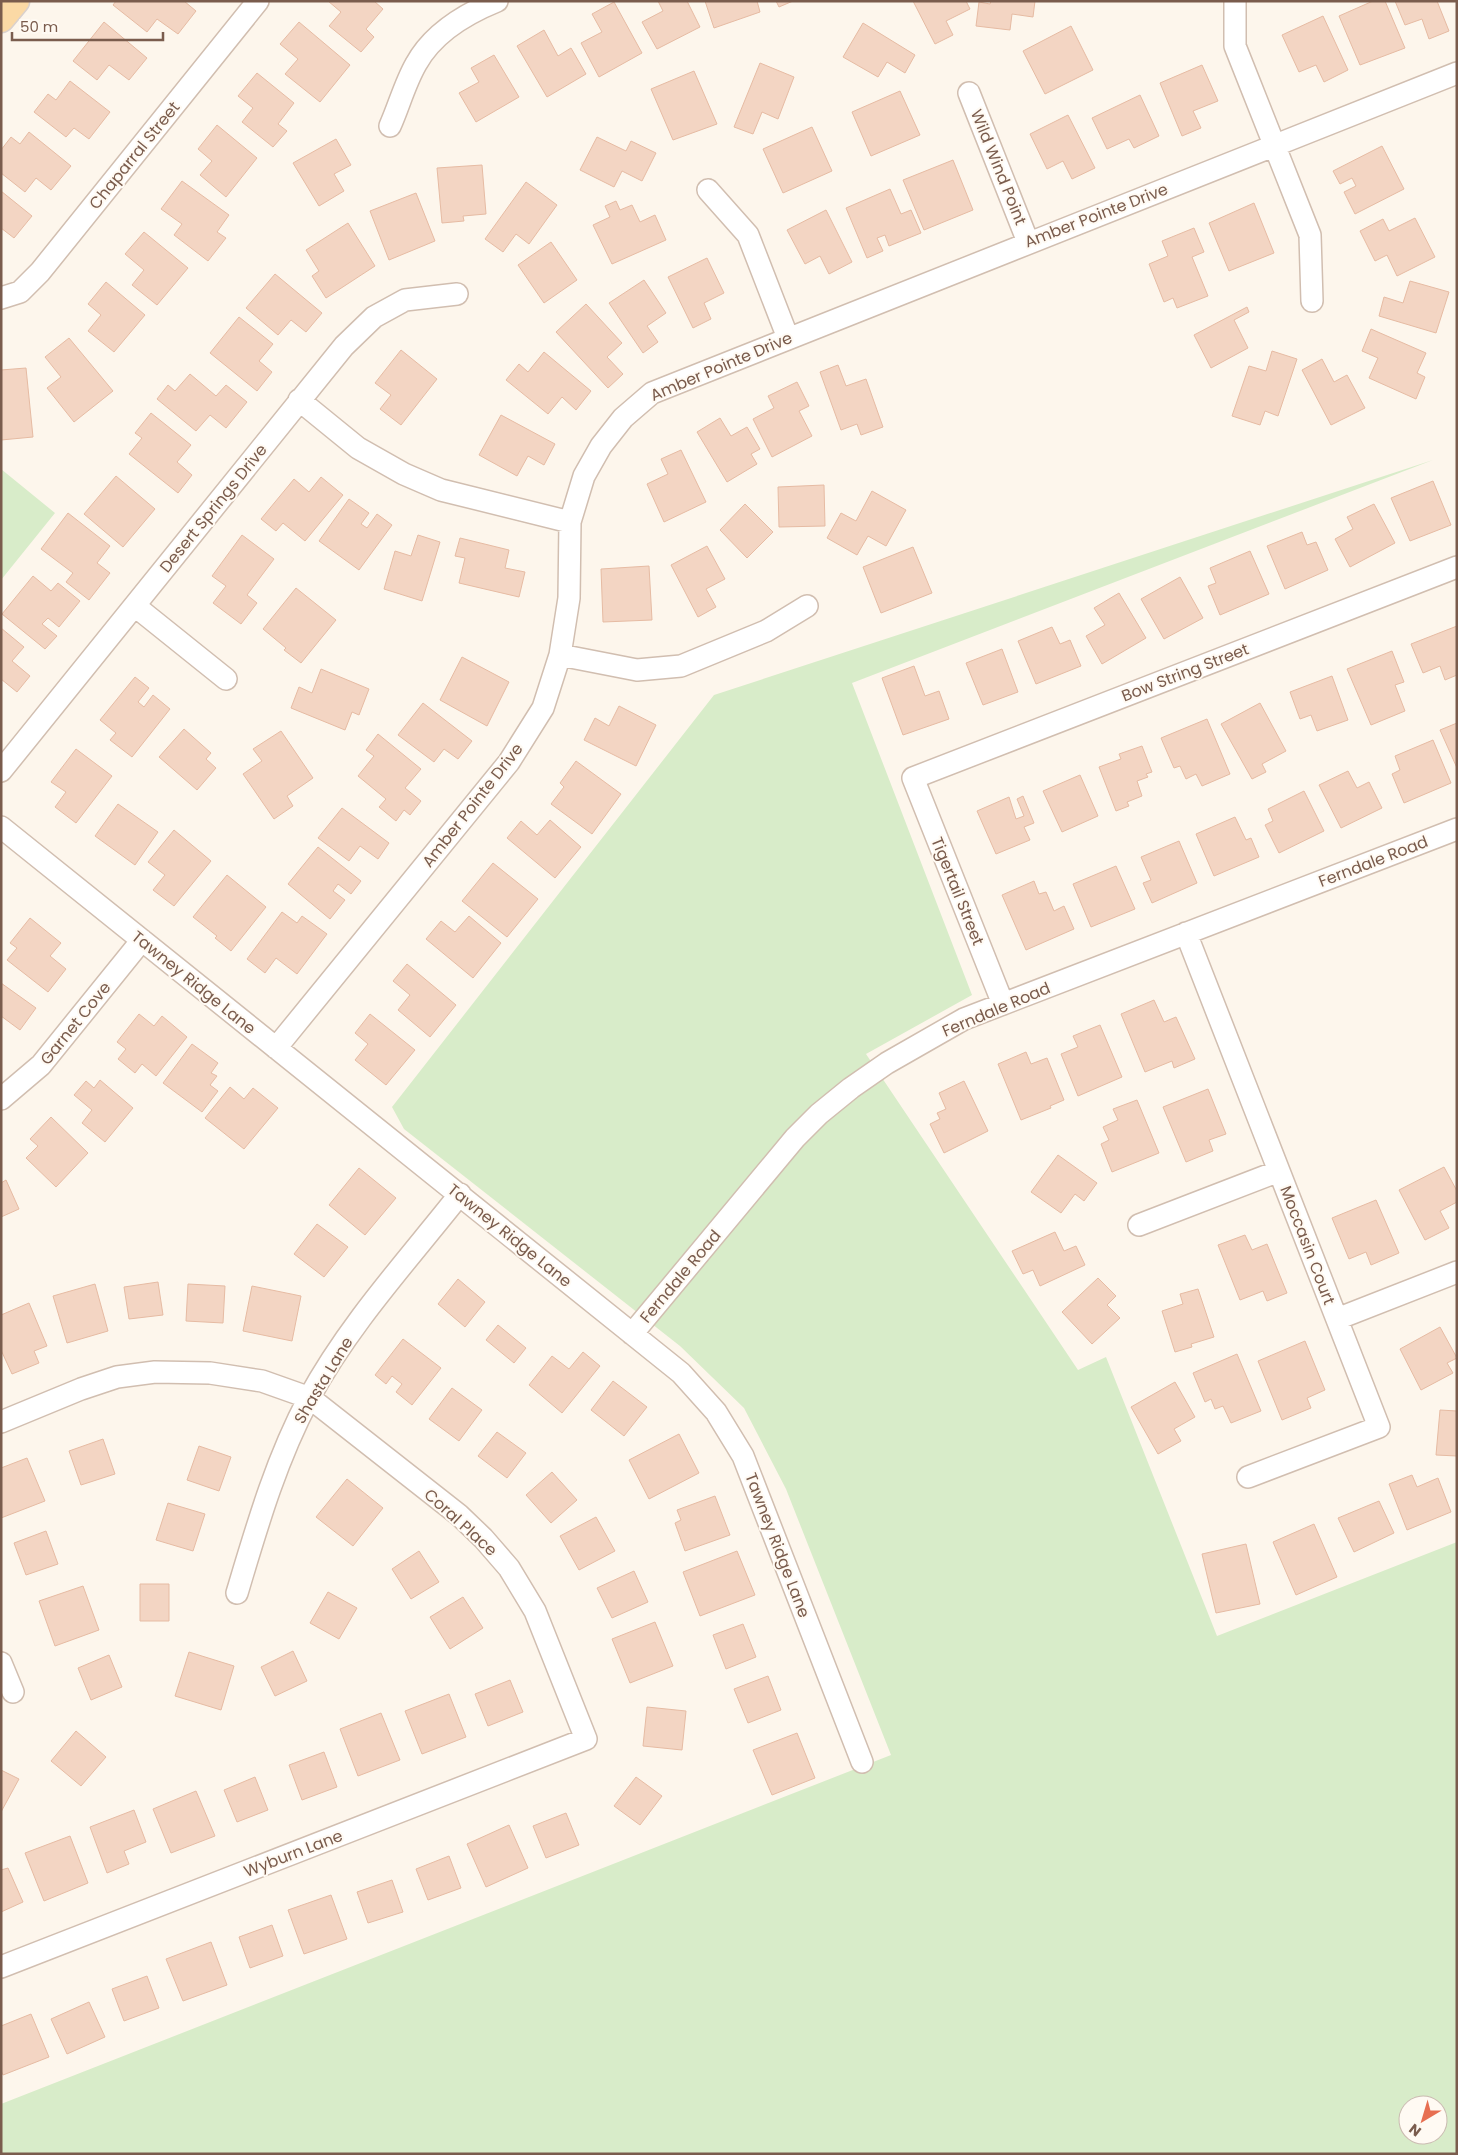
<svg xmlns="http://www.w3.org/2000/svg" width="1458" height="2155" font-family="Poppins,sans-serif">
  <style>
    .green { fill: #d8ecc9; fill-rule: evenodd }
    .building { fill: #f3d5c3; stroke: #e6bba3 }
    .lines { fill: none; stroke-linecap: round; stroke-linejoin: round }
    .minor-casing { stroke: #d1beb0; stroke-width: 24 }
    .major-casing { stroke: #dad1cd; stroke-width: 29 }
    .minor { stroke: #fff; stroke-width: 21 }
    .major { stroke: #fbd9a5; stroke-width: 26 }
    .labels { text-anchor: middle; stroke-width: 4; stroke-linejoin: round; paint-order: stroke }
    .street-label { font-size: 16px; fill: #7a5c4d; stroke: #fffaf3 }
  </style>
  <rect width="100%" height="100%" fill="#fdf6ec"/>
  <path class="green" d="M1433,460L852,683L972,995L866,1054L1078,1370L1106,1357L1217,1636L1457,1542V2154H1V2104L891,1755L786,1489L744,1408L680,1346L404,1129L392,1107L714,695ZM1408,2105H1438V2135H1408Z
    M1,469L55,513L1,580Z"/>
  <path class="building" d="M116,1H184L196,11L178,34L157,19L147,32L113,5Z
    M328,1H374L383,9L366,29L374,37L361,52L329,26L341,12Z
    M658,1H687L700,27L657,49L642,22L663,11Z
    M705,1H757L760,12L714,28Z
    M776,1H793L779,7Z
    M913,1H966L970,9L946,21L953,35L935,44Z
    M991,1H1035L1033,17L1012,14L1010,30L976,26L979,2L990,4Z
    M1373,1H1385L1405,48L1360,65L1339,16Z
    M1395,1H1437L1449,31L1429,39L1422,19L1405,25Z
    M614,2L642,53L599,77L581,43L602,32L592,14Z
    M1323,16L1348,70L1324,82L1316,65L1299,72L1282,35Z
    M104,22L147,58L129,80L109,65L97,80L73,61Z
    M299,22L350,65L320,102L285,74L298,59L280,44Z
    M863,23L915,55L905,73L887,62L878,77L843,57Z
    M1071,26L1093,70L1045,94L1023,51Z
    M544,30L558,56L571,48L586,74L547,97L517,46Z
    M494,55L519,97L476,122L459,93L479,82L471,68Z
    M760,63L794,77L778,119L762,112L753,134L734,127Z
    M1202,65L1218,101L1193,111L1201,128L1182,136L1160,83Z
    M694,71L717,124L673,140L651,89Z
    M257,73L294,103L278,124L287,131L273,147L242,122L253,108L238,96Z
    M70,81L110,112L89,139L74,128L66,137L34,112L48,94L56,100Z
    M900,91L920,135L871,156L852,112Z
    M1140,95L1159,136L1134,148L1129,139L1107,149L1092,118Z
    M1068,115L1095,168L1072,179L1063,161L1047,169L1030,134Z
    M217,125L257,158L226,197L200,175L212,161L198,149Z
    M812,127L832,171L783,193L763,149Z
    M29,132L71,166L51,190L36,178L25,192L1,173V150L11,137L20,144Z
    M597,137L626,151L631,141L656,153L642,181L622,171L614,187L580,170Z
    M336,139L351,165L334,174L344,191L319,206L293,163Z
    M1382,146L1404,189L1355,214L1344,192L1356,186L1352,178L1340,184L1333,171Z
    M953,160L973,210L924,230L903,180Z
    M482,165L486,214L463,216L464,221L442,223L437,168Z
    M182,181L229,215L217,232L226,238L208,261L174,235L182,224L161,209Z
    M526,182L557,205L529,244L516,234L503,252L485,239Z
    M890,189L901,214L911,210L921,233L889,246L885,235L877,238L883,251L867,258L846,208Z
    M1,191L32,216L14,238L1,228Z
    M416,193L435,241L389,260L370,211Z
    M616,201L620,210L632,205L640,222L655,215L666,240L612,264L593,225L610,217L605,206Z
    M1254,203L1274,253L1229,271L1209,223Z
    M826,210L852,262L829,274L820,256L805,264L787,230Z
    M1415,218L1435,257L1397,276L1387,255L1375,261L1360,231L1383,219L1389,231Z
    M348,223L375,266L326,298L312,276L319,271L306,250Z
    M1194,228L1204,252L1192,257L1208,296L1177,308L1173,298L1164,302L1149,264L1168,256L1162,241Z
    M144,232L188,268L157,305L132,285L144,270L125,254Z
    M551,242L577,280L544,303L518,265Z
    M707,258L724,293L704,303L711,319L693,328L668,277Z
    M275,274L322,313L306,332L291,320L278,335L246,308Z
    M644,280L666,313L647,326L658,342L643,353L609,303Z
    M1410,281L1449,292L1436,333L1379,316L1384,297L1403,303Z
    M106,282L145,315L114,352L88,331L101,315L88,304Z
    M586,304L622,343L607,357L623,374L608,388L556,332Z
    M1247,307L1249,312L1234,320L1248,348L1211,368L1194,335Z
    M239,317L273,344L259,361L272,372L257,391L210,353Z
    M1371,329L1426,353L1417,373L1425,377L1416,399L1369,378L1378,358L1362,351Z
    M69,338L113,391L74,422L47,388L61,377L45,357Z
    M401,350L437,379L401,425L380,409L391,395L375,383Z
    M1272,351L1297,359L1278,416L1265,411L1260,425L1232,416L1249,366L1266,371Z
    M544,352L591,391L576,410L562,397L548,414L506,380L519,364L528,372Z
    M1322,359L1334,382L1347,375L1365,408L1331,425L1302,370Z
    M838,365L846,386L866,379L883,427L861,435L857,424L841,430L820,372Z
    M26,368L33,437L1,440V370Z
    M190,374L216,396L226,385L247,402L226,428L210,415L196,431L157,399L168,385L175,391Z
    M797,382L809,406L799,411L812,436L772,457L753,419L774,408L768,396Z
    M151,413L191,445L177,462L192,475L178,493L129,454L142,438L135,433Z
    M501,415L555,444L544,465L528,456L517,476L479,455Z
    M720,418L731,436L747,427L760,449L751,454L757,464L727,482L697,432Z
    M681,450L706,502L664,522L647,484L668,474L661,459Z
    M116,476L155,509L123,547L84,514Z
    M321,477L343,495L305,541L283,523L276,531L261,519L294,479L309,492Z
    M1433,481L1451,525L1410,541L1391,498Z
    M824,485L825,526L779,527L778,487Z
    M872,491L906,510L886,546L868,536L857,555L827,538L841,513L856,521Z
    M349,499L369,513L361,524L367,528L377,514L392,525L359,570L319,541Z
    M745,504L773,532L747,558L720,530Z
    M1374,504L1395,543L1350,567L1335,539L1353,529L1347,517Z
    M68,513L110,546L97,563L110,573L89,600L66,582L73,573L41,549Z
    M1302,532L1307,545L1316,542L1328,570L1285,589L1267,546Z
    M242,535L274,559L247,595L257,603L241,624L213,603L226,586L212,576Z
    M418,535L440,542L422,601L384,589L395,551L411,556Z
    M460,538L509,550L505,568L525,572L519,597L459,583L465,558L455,556Z
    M707,546L725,579L706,589L716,607L698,617L671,565Z
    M913,547L932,593L881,613L863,567Z
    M1250,551L1269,594L1220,615L1208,586L1216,583L1210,568Z
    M649,566L652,620L603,622L601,569Z
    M33,576L51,591L58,583L80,601L59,627L48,618L42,624L57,636L45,649L2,614Z
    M1180,577L1203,618L1164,639L1141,599Z
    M296,588L336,620L301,663L284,650L286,648L263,629Z
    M1119,593L1146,638L1102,664L1086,636L1105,625L1094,608Z
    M1457,626V675L1445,680L1440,666L1423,673L1411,644Z
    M1052,627L1060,644L1070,640L1081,666L1036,684L1018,641Z
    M1,628L24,647L12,661L30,676L17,692L1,679Z
    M1002,649L1018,692L983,705L966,663Z
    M1392,651L1404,682L1395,685L1405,711L1371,725L1347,669Z
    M462,657L509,682L487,726L440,700Z
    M914,666L925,696L939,691L949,719L903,735L882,678Z
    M321,669L369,689L359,715L352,712L345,730L291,708L299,687L312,693Z
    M1332,676L1348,720L1317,731L1311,715L1300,719L1290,692Z
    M135,677L149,688L138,702L144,707L153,695L170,709L132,757L110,740L116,733L100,720Z
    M423,703L472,741L458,759L444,749L434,762L398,735Z
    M1260,703L1286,751L1262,764L1266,772L1252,779L1221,724Z
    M619,706L656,725L636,766L584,740L595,718L609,726Z
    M1207,719L1230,774L1202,786L1196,774L1186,779L1180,766L1174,768L1161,738Z
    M1457,723V768L1440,730Z
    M184,729L211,753L206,759L216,768L197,790L159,757Z
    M281,731L313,778L287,796L293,806L274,819L243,774L262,761L253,749Z
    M378,734L421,769L405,788L421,801L410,815L404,810L396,821L379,807L386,799L358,776L374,756L366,750Z
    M1433,740L1451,783L1404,803L1392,774L1400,770L1395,756Z
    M1142,746L1152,772L1146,774L1148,777L1137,781L1142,796L1127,802L1129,806L1116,811L1099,767L1121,759L1119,754Z
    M76,749L112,776L76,823L55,807L66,792L51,782Z
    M576,761L621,794L592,834L551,804L564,787L560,783Z
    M1348,771L1357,788L1369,782L1382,808L1341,828L1319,785Z
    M1080,775L1098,816L1062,832L1043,791Z
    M1304,791L1324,831L1279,853L1265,825L1273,821L1268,809Z
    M1023,796L1034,823L1024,827L1030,840L996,854L977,811L1009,797L1016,819L1024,816L1017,799Z
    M118,804L158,832L135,865L95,836Z
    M342,808L389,843L378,859L360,846L349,861L318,838Z
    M1235,817L1246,840L1251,838L1259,857L1214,876L1196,834Z
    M550,820L581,847L555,878L507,838L521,821L537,835Z
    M174,830L211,861L174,906L153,890L165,875L148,862Z
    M1179,841L1197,883L1152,903L1143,883L1151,880L1141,857Z
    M318,847L361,881L351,894L338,884L333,891L345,900L330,919L288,884Z
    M493,863L538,899L507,937L462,901Z
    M1116,866L1135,909L1091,927L1073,884Z
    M227,875L266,907L231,951L215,938L217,936L193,917Z
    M1034,881L1039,894L1046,892L1054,911L1064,906L1074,929L1026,950L1002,895Z
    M282,912L297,923L302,916L327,934L297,974L276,958L265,973L247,959Z
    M469,916L501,943L473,978L426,939L441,921L455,932Z
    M30,918L61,943L50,956L66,969L48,992L7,960L17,948L10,943Z
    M407,964L456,1005L430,1037L398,1010L410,995L393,981Z
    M1,983L36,1008L20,1030L1,1016Z
    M1154,1000L1164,1022L1176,1017L1195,1059L1174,1068L1172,1061L1145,1072L1121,1014Z
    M139,1014L154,1026L162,1016L187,1037L156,1076L142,1064L135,1073L118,1059L126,1049L117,1042Z
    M370,1014L415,1050L386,1085L355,1060L368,1044L355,1033Z
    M1100,1025L1122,1077L1078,1096L1061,1054L1078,1047L1073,1036Z
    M192,1044L218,1063L211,1073L217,1076L210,1085L218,1091L202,1112L163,1083Z
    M1026,1052L1031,1064L1047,1058L1064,1100L1050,1106L1051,1108L1021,1120L998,1064Z
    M100,1080L133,1108L105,1142L82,1123L92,1110L74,1095L86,1081L94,1088Z
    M964,1081L988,1131L944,1153L930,1124L940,1119L937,1113L946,1109L939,1093Z
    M230,1087L244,1099L253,1088L278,1108L244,1149L205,1118Z
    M1208,1089L1226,1134L1209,1140L1213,1151L1186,1162L1163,1107Z
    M1137,1100L1159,1153L1112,1172L1101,1144L1109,1140L1103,1127L1118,1120L1113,1109Z
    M51,1117L88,1153L56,1187L26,1158L38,1146L30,1139Z
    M1058,1155L1097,1183L1084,1201L1075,1194L1061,1213L1031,1192Z
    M1444,1167L1457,1191V1202L1440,1211L1449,1228L1425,1240L1399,1190Z
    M359,1168L396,1198L365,1235L329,1205Z
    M6,1180L19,1209L1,1217V1183Z
    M1376,1200L1399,1253L1371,1265L1366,1252L1349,1259L1332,1218Z
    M317,1224L348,1247L324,1277L294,1254Z
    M1055,1232L1064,1251L1076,1246L1085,1265L1040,1286L1033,1270L1023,1274L1012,1251Z
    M1245,1235L1252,1250L1267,1244L1287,1293L1267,1301L1263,1291L1240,1300L1218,1245Z
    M1098,1278L1116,1296L1107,1305L1120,1318L1092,1344L1062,1312Z
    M458,1279L485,1302L465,1327L438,1304Z
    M158,1282L163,1315L129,1319L124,1287Z
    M95,1284L108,1331L67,1343L53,1296Z
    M188,1284L225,1286L223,1323L186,1321Z
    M252,1286L301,1296L292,1341L243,1331Z
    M1198,1289L1214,1337L1191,1344L1192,1347L1175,1352L1162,1311L1183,1304L1180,1294Z
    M29,1303L47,1346L34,1351L39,1363L12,1374L1,1350V1315Z
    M498,1325L526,1348L514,1363L486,1340Z
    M1440,1327L1457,1358L1447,1363L1453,1373L1421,1390L1400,1349Z
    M403,1339L441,1368L412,1405L396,1392L402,1384L392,1376L386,1384L375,1375Z
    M1305,1341L1325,1390L1307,1398L1311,1408L1282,1420L1258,1361Z
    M583,1352L600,1366L562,1413L529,1385L552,1356L569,1369Z
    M1237,1354L1261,1411L1231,1423L1223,1406L1215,1409L1211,1399L1205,1402L1193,1373Z
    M613,1381L647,1407L624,1436L591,1410Z
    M1175,1382L1195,1417L1174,1429L1181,1441L1158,1454L1131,1407Z
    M452,1388L482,1410L459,1441L429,1419Z
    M1440,1410L1457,1411V1456L1436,1455Z
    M497,1432L526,1453L507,1478L478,1456Z
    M679,1434L699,1473L649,1499L629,1460Z
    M103,1439L115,1474L81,1485L69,1451Z
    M199,1446L231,1457L219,1491L187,1480Z
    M27,1458L45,1501L1,1518V1468Z
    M552,1472L577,1500L551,1523L526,1495Z
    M1412,1475L1417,1487L1438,1478L1451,1512L1407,1530L1389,1484Z
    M347,1479L383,1508L353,1546L316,1517Z
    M715,1496L730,1535L685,1551L675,1523L681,1520L677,1510Z
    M1379,1501L1394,1533L1354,1552L1338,1518Z
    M168,1503L205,1514L193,1551L156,1540Z
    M596,1517L615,1551L579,1570L560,1536Z
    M1314,1524L1337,1577L1296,1595L1273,1542Z
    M46,1531L58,1564L26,1575L14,1543Z
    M1246,1544L1260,1604L1216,1613L1202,1554Z
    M419,1551L439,1582L411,1599L392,1569Z
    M737,1551L755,1595L700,1616L683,1572Z
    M634,1571L648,1602L612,1618L597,1588Z
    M140,1584H169V1621H140Z
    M83,1586L99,1630L55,1646L39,1601Z
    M328,1592L357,1608L339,1639L310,1623Z
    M463,1597L483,1628L450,1649L430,1617Z
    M655,1622L673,1666L630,1683L612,1639Z
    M743,1624L756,1657L726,1669L713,1635Z
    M293,1651L307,1681L275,1696L261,1667Z
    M189,1652L234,1666L221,1710L175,1696Z
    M109,1655L122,1687L91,1700L78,1668Z
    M768,1676L781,1710L748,1723L734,1689Z
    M510,1680L523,1712L488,1726L475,1694Z
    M449,1694L466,1737L422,1754L405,1711Z
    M647,1707L686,1711L682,1750L643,1746Z
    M381,1713L400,1760L358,1776L340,1729Z
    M76,1731L106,1757L81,1786L51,1761Z
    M797,1733L815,1778L772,1795L753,1750Z
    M324,1752L337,1787L302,1800L289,1765Z
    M1,1770L19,1779L1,1812Z
    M255,1777L268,1810L237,1822L224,1790Z
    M636,1777L662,1796L640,1825L614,1806Z
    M196,1791L215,1836L171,1853L153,1809Z
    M134,1810L146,1842L124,1851L129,1864L107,1873L90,1827Z
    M566,1813L579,1845L546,1858L533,1826Z
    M509,1825L528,1868L486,1887L467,1844Z
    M70,1836L88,1883L44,1901L25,1853Z
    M449,1856L461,1888L428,1900L416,1869Z
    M8,1868L23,1902L1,1912V1870Z
    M392,1880L403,1912L368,1923L357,1892Z
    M331,1895L347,1939L304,1954L288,1910Z
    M272,1925L283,1956L250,1968L239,1937Z
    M211,1942L227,1985L183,2001L166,1959Z
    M147,1976L159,2008L124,2021L112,1989Z
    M89,2002L105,2037L67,2054L51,2019Z
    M31,2014L49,2057L3,2075L1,2070V2026Z"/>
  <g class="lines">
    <g class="minor-casing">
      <path id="minor" d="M1235,1V46L1310,235L1312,301
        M969,93L1028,242
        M390,126C399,106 405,83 416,64C433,33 465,14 497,1
        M708,190L748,235L788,338
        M1,298L20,292L40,272L258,1
        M299,400L358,448L404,474L441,490L570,522
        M135,606L226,679
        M560,655L637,670L681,666L766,631L807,606
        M1,771L344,346L374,317L405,300L457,294
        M1,827L681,1373L716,1412L743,1456L862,1762
        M1186,933L1379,1427L1248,1477
        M1003,1004L913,778L1457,567
        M276,1048L509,762L543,708L560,655L569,598L570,522L584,476L601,446L623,418L652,393L1457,73
        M1,1099L41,1065L142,940
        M1139,1225L1279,1171
        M1337,1319L1457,1272
        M632,1334L795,1138L819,1114L851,1088L887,1063L964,1019L1457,829
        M1,1422L81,1389L117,1377L155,1372L210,1373L262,1381L310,1398L459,1515L483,1538L509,1568L535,1611L586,1739L1,1967
        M237,1593C257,1526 276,1460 309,1398C349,1324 408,1260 460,1194
        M1,1663L13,1692"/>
    </g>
    <g class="major-casing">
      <path id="major" d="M1,19L16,1"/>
    </g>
    <use href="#minor" class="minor"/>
    <use href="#major" class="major"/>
  </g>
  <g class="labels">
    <g class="street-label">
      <text transform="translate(134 155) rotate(-51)" y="6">Chaparral Street</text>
      <text transform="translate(999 167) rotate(68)" y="6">Wild Wind Point</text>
      <text transform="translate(1096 215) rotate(-21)" y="6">Amber Pointe Drive</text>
      <text transform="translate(721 366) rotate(-23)" y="6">Amber Pointe Drive</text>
      <text transform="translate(213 508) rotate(-51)" y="6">Desert Springs Drive</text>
      <text transform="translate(1185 672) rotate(-21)" y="6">Bow String Street</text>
      <text transform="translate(472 805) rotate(-52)" y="6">Amber Pointe Drive</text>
      <text transform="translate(1373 861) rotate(-21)" y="6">Ferndale Road</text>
      <text transform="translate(958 891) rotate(68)" y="6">Tigertail Street</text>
      <text transform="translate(194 982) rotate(39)" y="6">Tawney Ridge Lane</text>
      <text transform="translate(996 1009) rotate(-23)" y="6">Ferndale Road</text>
      <text transform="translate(75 1023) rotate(-51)" y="6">Garnet Cove</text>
      <text transform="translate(510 1235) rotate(39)" y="6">Tawney Ridge Lane</text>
      <text transform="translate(1308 1245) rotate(69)" y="6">Moccasin Court</text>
      <text transform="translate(680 1276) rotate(-50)" y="6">Ferndale Road</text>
      <text transform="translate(323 1380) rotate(-59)" y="6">Shasta Lane</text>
      <text transform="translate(461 1522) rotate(42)" y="6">Coral Place</text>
      <text transform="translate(778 1545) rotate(69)" y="6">Tawney Ridge Lane</text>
      <text transform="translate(293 1853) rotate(-21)" y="6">Wyburn Lane</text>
    </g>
  </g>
  <rect width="1458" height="2155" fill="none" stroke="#7a5c4d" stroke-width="5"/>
  <g transform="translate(1423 2120) rotate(218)"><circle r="24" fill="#fffaf3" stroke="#cabbb1"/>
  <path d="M0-4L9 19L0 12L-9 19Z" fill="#e76f51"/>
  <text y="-8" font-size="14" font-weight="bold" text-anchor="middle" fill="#7a5c4d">N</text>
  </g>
  <path d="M12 32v8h151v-8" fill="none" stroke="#7a5c4d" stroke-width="2.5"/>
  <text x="20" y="32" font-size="15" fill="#7a5c4d" stroke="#fffaf3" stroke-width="4" paint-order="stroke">50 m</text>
</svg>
